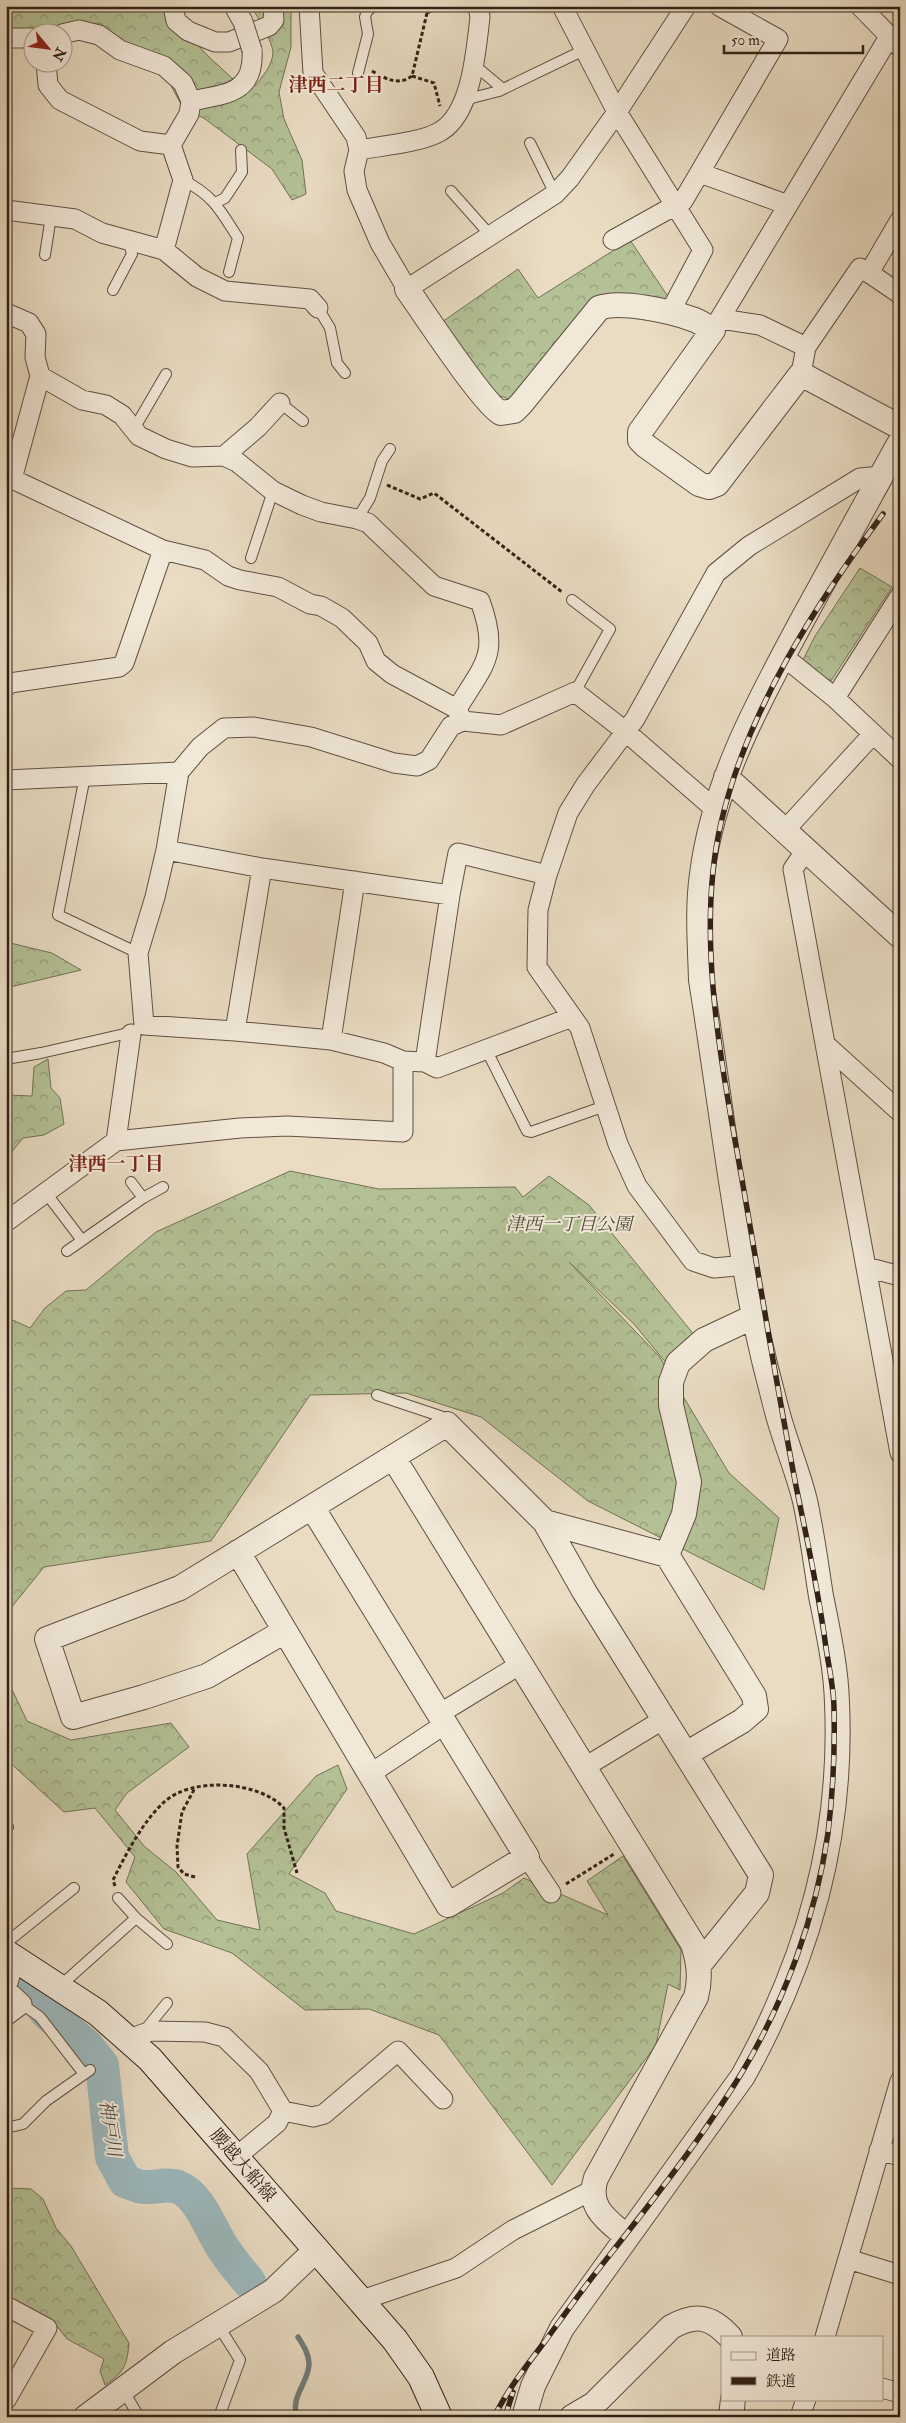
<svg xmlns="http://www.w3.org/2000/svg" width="906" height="2423" font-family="'IM FELL Double Pica','Noto Serif JP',serif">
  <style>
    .forest { fill: url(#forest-crowns); stroke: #737256 }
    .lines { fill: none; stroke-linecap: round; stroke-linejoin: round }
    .stream { stroke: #727d7b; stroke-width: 5.5 }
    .river { stroke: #9cb9be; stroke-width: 34 }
    .service-casing { stroke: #605042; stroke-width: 12 }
    .minor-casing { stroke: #605042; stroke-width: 21 }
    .tertiary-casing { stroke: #605042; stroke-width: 26 }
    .secondary-casing { stroke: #322217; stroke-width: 28 }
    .path { stroke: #322217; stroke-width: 3; stroke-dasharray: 4 2.5; stroke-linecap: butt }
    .service { stroke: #f1e8d8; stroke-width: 10 }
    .minor { stroke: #f1e8d8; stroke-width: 19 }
    .tertiary { stroke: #f1e8d8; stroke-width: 24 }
    .secondary { stroke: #f1e8d8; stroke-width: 26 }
    .rail-casing { stroke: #322217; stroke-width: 5.5 }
    .rail { stroke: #f1e8d8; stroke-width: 4; stroke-dasharray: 11; stroke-linecap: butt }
    .minor-bridge-casing { stroke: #605042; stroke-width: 21; stroke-linecap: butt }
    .minor-bridge { stroke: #f1e8d8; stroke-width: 19 }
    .labels { text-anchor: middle; stroke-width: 4; stroke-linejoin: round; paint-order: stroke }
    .park-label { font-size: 18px; font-style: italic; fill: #524a37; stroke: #f1e8d8 }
    .street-label { font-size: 18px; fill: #322217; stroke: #f1e8d8 }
    .neighbourhood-label { font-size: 19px; font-weight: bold; fill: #7a1f14; stroke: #f1e8d8 }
    .water-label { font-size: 19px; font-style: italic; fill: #524f49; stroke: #f1e8d8 }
  </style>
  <defs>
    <pattern id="forest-crowns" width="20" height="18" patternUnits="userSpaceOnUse" patternTransform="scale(1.25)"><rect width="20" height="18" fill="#b4c196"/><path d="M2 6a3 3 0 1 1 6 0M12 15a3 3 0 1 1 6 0" fill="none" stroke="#939c79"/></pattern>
  </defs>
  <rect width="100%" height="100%" fill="#e9dcc3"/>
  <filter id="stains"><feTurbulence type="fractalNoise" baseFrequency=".004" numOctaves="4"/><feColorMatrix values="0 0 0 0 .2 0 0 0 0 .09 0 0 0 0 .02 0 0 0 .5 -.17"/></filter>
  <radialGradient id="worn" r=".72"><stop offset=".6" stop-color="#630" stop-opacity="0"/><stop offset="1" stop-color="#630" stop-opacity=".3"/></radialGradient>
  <path class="forest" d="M6,6H161L209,57L233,79L255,86C262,77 273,65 273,52C272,41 257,14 250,6H286L291,11V47L279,92L284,119L302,160L306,194L292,200L272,169L205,119L182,106L169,82L100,23L52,27L7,34Z
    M630,240L669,298L666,301L602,295L592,302L515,396L509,399L497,395L442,322L518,269L538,298Z
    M860,568L892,587L831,681H823L802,662L815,636Z
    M6,942L52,953L81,970L6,988Z
    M48,1059L51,1088L60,1098L64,1124L44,1135L23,1138L6,1159V1095L32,1096L34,1067Z
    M290,1171L379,1189L515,1187L523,1197L549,1176L589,1205L695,1336L667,1364L634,1324L569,1262L659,1356L729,1473L779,1518L764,1590L588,1501L481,1417L406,1393L310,1395L211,1541L44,1567L6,1614V1317L30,1328L45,1308L66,1291L86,1290L156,1232Z
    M6,1677L27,1721L71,1740L171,1723L189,1747L127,1793L115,1810L144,1846L176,1872L217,1920L260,1930L247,1854L316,1776L338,1765L347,1789L289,1874L325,1893L336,1911L414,1934L503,1893L524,1878L608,1915L587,1881L623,1856L681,1950L680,1990L668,1984L656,2045L552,2185L439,2035L369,2009L305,2010L232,1953L164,1929L126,1882L135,1857L95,1808L64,1812L6,1759Z
    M6,2188L31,2189L43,2199L56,2228L71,2246L129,2343C127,2366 124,2372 105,2385L100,2371L104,2359L67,2339L57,2326L6,2299Z"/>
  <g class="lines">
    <path class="stream" d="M298,2417C288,2399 310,2381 309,2363C308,2352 303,2345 298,2337"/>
    <path class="river" d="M28,1989L47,2013L87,2046L102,2065L112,2157L125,2181C131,2183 138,2187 143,2187C155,2188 166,2183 178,2187C201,2196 211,2232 225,2251C232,2262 241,2272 249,2282"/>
    <g class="service-casing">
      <path id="service" d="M473,64L503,89
        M358,73L368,34L365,17L367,11L374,6
        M464,100L499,91L584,50
        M530,143L555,194
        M183,180C214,196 220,210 238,238L229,272
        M451,191L491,236
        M215,203L225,198L242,172L241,150
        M45,255L51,216
        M113,290L132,254L128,240
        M318,308L330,328L337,363L345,373
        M280,403L303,421
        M134,429L166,374
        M357,519L370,498L382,461L390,449
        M251,558L273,491
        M572,600L610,629L575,692
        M85,776L58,915L138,953
        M486,1049L527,1131L531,1132L605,1106
        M6,1059L41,1053L133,1032
        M131,1182L143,1198
        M46,1193L81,1239
        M67,1251L143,1198L163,1187
        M377,1395L440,1416L447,1424
        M6,1830L8,1827
        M118,1898L136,1918L167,1944
        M6,1943L74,1888
        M60,1986L136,1918
        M22,2004L40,2017L84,2074
        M146,2032L149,2025L167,2003
        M6,2128L23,2124L46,2101L90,2070
        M218,2325L240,2360L219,2417
        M122,2388L139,2417"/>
    </g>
    <g class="minor-casing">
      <path id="minor" d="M173,6L176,21L188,31L215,42H229L269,26L274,20L273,6
        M234,6L243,22
        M309,6L313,73L356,137L359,150L354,171L357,190L380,243L407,289L555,194L570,178L617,112L686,6
        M562,6L617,112L703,250L670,312
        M860,6L900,47
        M62,34L79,30L99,35L120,50L164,66L183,83L191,101
        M6,38H32
        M46,62L48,85L60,100L140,141L171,145
        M359,150C381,146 424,142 441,131C472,112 476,50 480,17L478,6
        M700,173L788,205
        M6,210L75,219L102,233L164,250L197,277L225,291L310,299L318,308
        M900,220L869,273L900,294
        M613,240L683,201L778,39L719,6
        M164,250L183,180L171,145L189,114L191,101C225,94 255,94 252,50
        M6,313L29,323L36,334L35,357L40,376L12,479
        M721,319L760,325L806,347
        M713,330L889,37
        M801,374L806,347L860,268L869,273
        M40,376L82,400L106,405L122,415L139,436L166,449L192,457L224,456L237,462L273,491L302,505L321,512L357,519L368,523L434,586L480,601C500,655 484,664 457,709
        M224,456L258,427L280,403
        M6,476L163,550L205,560L228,576L240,580L278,587L310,604L321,606L342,618L368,643L376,661L392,674L457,709L462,720
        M783,656L835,698L900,759
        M6,687L10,683L119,667L124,663L163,550
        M835,698L900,596
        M6,780L179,772
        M785,830L873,734
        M166,850L262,868L450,895
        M806,850L793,869L900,1453
        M572,1017L437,1068L425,1062L403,1061L384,1053L331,1040L235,1031L144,1025L138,953L155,897L166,850L179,772L200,747L224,728L254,727L311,737L394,763L417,766L429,760L451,726L463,721L501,725L575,692L625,731L716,810
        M235,1031L262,868
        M331,1040L355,881
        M825,1044L900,1112
        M425,1062L450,895L458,853L547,875
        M116,1141L131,1034
        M7,1221L116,1141L240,1128L287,1126L403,1132V1061
        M746,1265L714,1268L693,1261L637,1186L618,1144L580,1028L537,967L538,910L547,875L568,813L586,784L635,719L716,573L749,546L860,478L881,476
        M866,1267L900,1276
        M439,1714L521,1664
        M585,1767L664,1719
        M370,1774L445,1724
        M527,1857L551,1893
        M6,2016L22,2004L6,1989L15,1959
        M129,2039L151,2031L205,2032L224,2037L259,2071L283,2111L277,2123L236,2157
        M283,2111L313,2117L324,2114L398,2051L443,2099
        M879,2150L900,2156
        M848,2259L900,2275
        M362,2300L456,2268L513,2230L591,2191
        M6,2306L47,2328L6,2400
        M825,2337L900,2081
        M882,2388L900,2393
        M800,2417L806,2399"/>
    </g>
    <g class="tertiary-casing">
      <path id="tertiary" d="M407,289C421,309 485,406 501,413L514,411L521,404L599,308C620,300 670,311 692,319C699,321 706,326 713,330L640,432V440L646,446L699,484L709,487L717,484L801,374L900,427
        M726,777L900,936
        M393,1457L693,1944C699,1963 701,1978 696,1997L596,2178C586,2207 607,2220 627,2237
        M545,1522L667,1555L754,1696L756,1709L742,1721L686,1754
        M238,1552L448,1905L527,1857L312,1507
        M667,1555L684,1514L689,1482L671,1405V1382L678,1363L704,1340L755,1316
        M285,1631L207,1676L144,1697L73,1717L47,1639L180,1588L447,1424L545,1522L584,1591L761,1875L757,1893L699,1965
        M86,2417L173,2352L273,2291L317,2249
        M524,2417L533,2386L562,2328L743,2076C808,1959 843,1837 837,1703C836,1667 828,1631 821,1596C816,1565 812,1533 805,1501C798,1472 786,1444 778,1415C769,1382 761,1349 754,1316C732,1205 719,1092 701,980C700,945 697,909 702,874C714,780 761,697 805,615C837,557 868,499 900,442
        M572,2417L594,2404L671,2327C695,2314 710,2315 730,2337
        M731,2417L733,2399"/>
    </g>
    <g class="secondary-casing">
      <path id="secondary" d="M6,1953L98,2013L150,2059L395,2340L421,2377L439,2417"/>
    </g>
    <path class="path" d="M427,13L443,6
      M372,71C386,79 398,86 412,76L427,13L425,6
      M412,76L434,83L440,106
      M387,485L420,499L434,493L562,592
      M195,1877L184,1874L178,1867L177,1846L182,1812L195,1788
      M566,1884L614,1854
      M115,1886L113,1880C126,1854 142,1823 163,1803C191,1776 259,1781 284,1808V1828L297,1873"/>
    <use href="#service" class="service"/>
    <use href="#minor" class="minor"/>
    <use href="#tertiary" class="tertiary"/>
    <use href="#secondary" class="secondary"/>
    <g class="rail-casing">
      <path id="rail" d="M494,2417C508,2389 527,2365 546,2340C564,2315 582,2290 601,2266C650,2204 700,2141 741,2074C785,2001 816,1916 828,1833C833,1792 835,1750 834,1709C834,1689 829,1668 826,1648C819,1593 807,1540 796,1486C777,1388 761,1289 744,1191C724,1076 694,938 721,823C747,711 815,605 883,514
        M505,2417L513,2392"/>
    </g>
    <use href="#rail" class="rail"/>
    <g class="minor-bridge-casing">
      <path id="minor-bridge" d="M243,22L252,50"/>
    </g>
    <use href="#minor-bridge" class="minor-bridge"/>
  </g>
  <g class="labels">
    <g class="park-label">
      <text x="569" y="1230">津西一丁目公園</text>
    </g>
    <g class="street-label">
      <text transform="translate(243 2165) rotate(49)" y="6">腰越大船線</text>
    </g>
    <g class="neighbourhood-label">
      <text x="336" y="91">津西二丁目</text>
      <text x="116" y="1170">津西一丁目</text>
    </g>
    <g class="water-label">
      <text transform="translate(111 2128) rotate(81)" y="7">神戸川</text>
    </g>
  </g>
  <rect width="906" height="2423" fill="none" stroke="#e9dcc3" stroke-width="25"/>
  <rect x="8" y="8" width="891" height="2408" fill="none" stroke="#322217" stroke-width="2.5"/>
  <rect x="12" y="12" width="881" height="2398" fill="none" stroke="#322217"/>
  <rect x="721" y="2336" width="162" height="65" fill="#f1e8d8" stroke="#a5998b"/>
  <rect x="731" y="2352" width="25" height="8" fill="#f1e8d8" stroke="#a5998b"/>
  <text x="766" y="2360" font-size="15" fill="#322217">道路</text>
  <rect x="731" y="2377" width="25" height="8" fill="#322217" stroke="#a5998b"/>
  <text x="766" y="2386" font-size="15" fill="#322217">鉄道</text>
  <g transform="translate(48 48) rotate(119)"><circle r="24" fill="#f1e8d8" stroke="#a5998b"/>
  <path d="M0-4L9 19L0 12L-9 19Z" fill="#8f2418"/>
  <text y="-8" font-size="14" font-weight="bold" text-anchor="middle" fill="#322217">N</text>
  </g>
  <path d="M724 45v8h139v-8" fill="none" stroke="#322217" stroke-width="2.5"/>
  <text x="731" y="45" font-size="15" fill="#322217" stroke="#f1e8d8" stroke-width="4" paint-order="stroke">50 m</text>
  <rect width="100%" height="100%" filter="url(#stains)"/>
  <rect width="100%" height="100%" fill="url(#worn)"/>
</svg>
